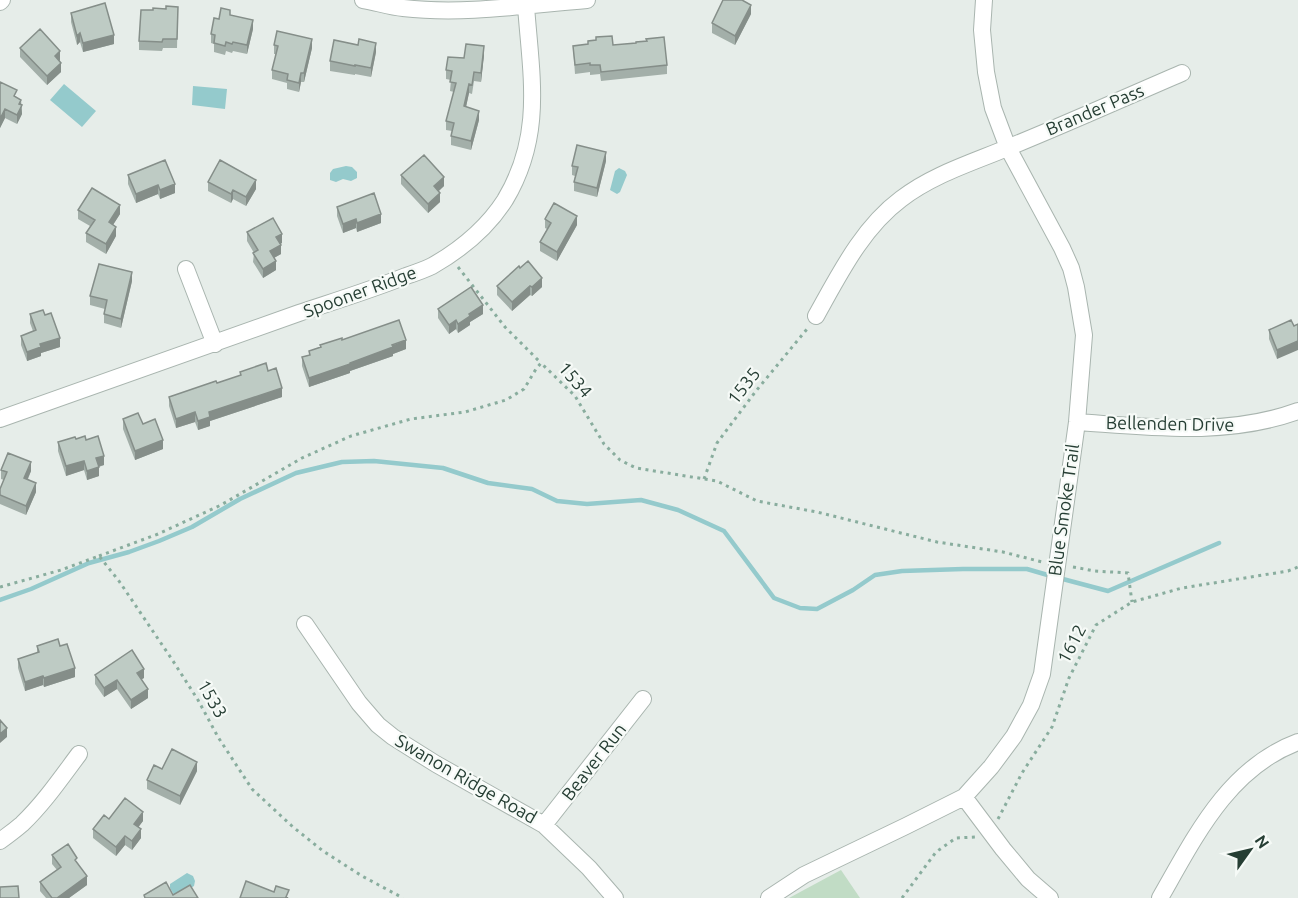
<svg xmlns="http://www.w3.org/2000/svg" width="1298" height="898" font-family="Ubuntu,sans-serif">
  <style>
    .green { fill: #c1dcc5 }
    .water { fill: #94cacc }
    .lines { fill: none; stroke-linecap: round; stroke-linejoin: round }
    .stream { stroke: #94cacc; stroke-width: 4.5 }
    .street-casing { stroke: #a9b5af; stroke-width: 18 }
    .path { stroke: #89ad9e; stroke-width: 3; stroke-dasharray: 3 4.5; stroke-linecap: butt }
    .street { stroke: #fff; stroke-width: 16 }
    .wall { fill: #a3afa9 }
    .shaded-wall { fill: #858e89 }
    .building { fill: #becbc4; stroke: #858e89; stroke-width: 1.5 }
    .labels { text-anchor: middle; stroke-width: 4.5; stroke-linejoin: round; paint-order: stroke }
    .street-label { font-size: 18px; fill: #263e34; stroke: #f6faf7 }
  </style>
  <rect width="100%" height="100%" fill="#e6ede9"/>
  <path class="green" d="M841,870L860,898H789Z"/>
  <path class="water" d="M64,84L96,111L82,127L50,100Z
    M193,86L227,89L225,109L192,105Z
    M346,166L352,167L357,172V178L351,181L343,179L336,182L330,180V173L333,169Z
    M619,168L625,171L627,175L620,192L617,194L610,190L615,171Z
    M187,873L193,876L195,881L194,886L178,896L174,895L170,888V884Z"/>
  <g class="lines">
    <path class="stream" d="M1059,578L1108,591L1219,543
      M0,600L31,589L89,563L129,552L159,541L192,527L240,499L296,473L342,462L374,461L443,468L488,483L532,489L557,501L587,504L641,500L678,510L724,531L774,598L800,608L817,609L853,590L875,575L902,571L963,569H1027L1051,576"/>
    <g class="street-casing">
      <path id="street" d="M363,0C376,2 390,7 403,8C464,15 526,5 587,0
        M0,2L2,0
        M186,269L215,344
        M816,316C839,275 862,228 901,199C932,175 971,163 1007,148C1066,124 1124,98 1182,73
        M0,419C100,384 200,349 299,313C335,301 371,290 406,276C415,273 424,270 432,266C460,250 487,228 505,200C544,135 531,76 526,6L527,0
        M1077,422C1150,427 1227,437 1298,411
        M305,624L359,703L378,725L393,737L436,764L544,825L589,868L615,898
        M964,797L1003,849L1028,879L1050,898
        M544,825L643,699
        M0,841C7,836 15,830 22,824C44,803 61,778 79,754
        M769,898L804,875L906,826L964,797L991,767L1014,736L1031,705L1042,674L1077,422L1084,335L1076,287L1071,268L1062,248L1008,148L993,108L986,72L982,30L984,0
        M1160,898C1195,837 1228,768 1298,742"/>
    </g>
    <path class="path" d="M458,267L505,327L541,363
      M704,479L717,443L756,391L807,329
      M99,556L158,534L221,505L302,458L351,436L411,419L465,412L506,400L524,389L536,369L541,363L575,396L604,444L620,460L636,468L717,481L757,501L817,512L937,542L1003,552L1042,562
      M1073,567L1095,571L1128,573L1132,602
      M0,587L61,570L99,556L119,581L173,661L198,700L218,737L252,789L293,827L323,851L362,876L403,898
      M998,819L1022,773L1052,727L1069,678L1096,625L1132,602L1182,588L1288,571L1298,567
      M902,898L936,852L956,838L975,837"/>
    <use href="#street" class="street"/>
  </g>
  <path class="wall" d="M178,7L177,48H163L162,51L139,50V41L153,10Z
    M71,13L114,44L83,52L80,42L77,45L71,22Z
    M751,14L735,45L712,33V23Z
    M230,15L253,29L247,54L233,51L232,53L226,51L225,55L214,52V44L211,43V34L219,19Z
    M274,45L312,48L304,82H301L299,92L287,89V83L272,79V70L276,54H274Z
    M358,45L376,52L371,77L355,74V75L330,71V61Z
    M613,45L667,65V74L601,81L600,74L590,75V72L575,74L573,46Z
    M20,48L60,60L59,61L61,72L47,85L20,57Z
    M484,55L481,82L474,81L472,94L469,93L466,107L479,120L471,150L451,145V136L452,131L446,130V121L454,92L450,91L451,80L446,79V70L464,58Z
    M0,82L17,98L21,104L22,114L17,124L5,118L0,128Z
    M165,160L175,193L160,199L158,194L136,203L128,184V175Z
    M606,161L597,197L574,191V182L575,176L572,175V166Z
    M401,175L444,186L439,191L440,202L428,213L401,184Z
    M208,182L256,189L246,206L233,199L231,203L208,191Z
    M337,207L381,223L357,232L356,228L343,233L337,216Z
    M78,210L120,214L113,225L116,236L106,254L86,242V233L90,226L78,219Z
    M545,219L577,225L557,261L540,251V242L547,229L545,228Z
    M247,232L282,243L280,244L281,254L274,258L276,270L263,278L253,262L254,253L247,241Z
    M520,268L542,287L532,296L530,295L512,311L497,295V286Z
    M132,281L121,328L104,323V314L105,309L90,305V296Z
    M438,309L483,314L470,322V325L458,333L456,329L449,334L438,318Z
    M30,314L45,315L60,347L41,353V356L27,361L21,345V336L33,331L30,323Z
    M1294,326L1277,359L1269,339V330Z
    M342,340L406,349L393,354V356L350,371V373L309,387L302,366V357L309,355V351L320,347V345Z
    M268,371L282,397L210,421V426L198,430L195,422L176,428L169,406V397L217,383L240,376V372Z
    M123,419L143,424L163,449L135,460L123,429Z
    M76,439L86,440L104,465L99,467V476L87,480L84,470L66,476L58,451V442Z
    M1,470L31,471L28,479L36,492L26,515L0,504V489L4,480L1,479Z
    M37,646H60L75,677L44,687L43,685L25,691L18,668V659L37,653Z
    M95,675L144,678L141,679L148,698L131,709L117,689L104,697L95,684Z
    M162,769L197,771L180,805L147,789V780Z
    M109,819L143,821L138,827L141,838L132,850L125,845L116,856L93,838V829Z
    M52,855L77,863L87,885L69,898H46L40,891V882L57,870L52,864Z"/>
  <path class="shaded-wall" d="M751,5V14L735,45V36Z
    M253,20V29L247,54V45Z
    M80,33V42L77,45V36Z
    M114,35V44L83,52V43Z
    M312,39V48L304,82V73Z
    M376,43V52L371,77V68Z
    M484,46V55L481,82V73Z
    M60,51V60L55,65V56Z
    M61,63V72L47,85V76Z
    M301,73V82L299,92V83Z
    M469,84V93L464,116V106Z
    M21,100L22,114L17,124V115Z
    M5,109V118L0,128V119Z
    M479,111V120L471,150V141Z
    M606,152V161L597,197V188Z
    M444,177V186L434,195V186Z
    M256,180V189L246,206V197Z
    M175,184V193L160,199V190Z
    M158,185V194L136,203V194Z
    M233,190V199L231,203V194Z
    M440,193V202L428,213V204Z
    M120,205V214L109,231V222Z
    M381,214V223L357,232V223Z
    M577,216V225L557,261V252Z
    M356,219V228L343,233V224Z
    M116,227V236L106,254V244Z
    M282,234V243L276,246V237Z
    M281,245V254L270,260V251Z
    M276,261V270L263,278V269Z
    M132,272V281L121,328V319Z
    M542,278V287L532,296V287Z
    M530,286V295L512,311V302Z
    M483,305V314L470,322V325L458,333V324L469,314Z
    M456,320V329L449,334V325Z
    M60,338V347L41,353V356L27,361V352L40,344Z
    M406,340V349L393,354V356L350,371V373L309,387V378Z
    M1298,341V350L1277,359V350Z
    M282,388V397L210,421V426L198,430V421L209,412Z
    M195,412V422L176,428V419Z
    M163,440V449L135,460V451Z
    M104,456V465L96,467V458Z
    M84,461V470L66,476V466Z
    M31,462V471L24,487V478Z
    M99,467V476L87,480V471Z
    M36,483V492L26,515V506Z
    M75,668V677L44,687V678Z
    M144,669V678L137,682V673Z
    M43,676V685L25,691V682Z
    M117,680V689L104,697V688Z
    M148,689V698L131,709V700Z
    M7,728V737L0,743V734Z
    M197,762V771L180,805V796Z
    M143,812V821L134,833V824Z
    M141,829V838L132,850V841Z
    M125,836V845L116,856V847Z
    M87,876V885L69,898H57Z"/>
  <path class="building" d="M723,0H742L751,5L735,36L712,23Z
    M105,3L114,35L83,43L80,33L77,36L71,13Z
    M166,6L178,7L177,39H163L162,42L139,41L141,10H153V8L166,9Z
    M221,8L230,10V15L253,20L247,45L233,42L232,44L226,42L225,46L214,43L215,35L211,34L214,18L219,19Z
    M40,29L60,51L55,56L61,63L47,76L20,48Z
    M277,31L312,39L304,73H301L299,83L287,80L288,74L272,70L278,46L274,45Z
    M612,36L613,45L636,43V42L647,41L646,39L664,37L667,65L601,72L600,65H590V63L575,65L573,46L588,44V41L596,40V37Z
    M359,39L376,43L371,68L355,65V66L330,61L334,40L358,45Z
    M466,44L484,46L481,73L474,72L472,85L469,84L464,106L479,111L471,141L451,136L454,123L446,121L456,83L450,82L452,71L446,70L448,57L464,58Z
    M0,82L17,90L14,96L21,100L19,104L22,105L17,115L5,109L0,119Z
    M577,145L606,152L597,188L574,182L578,167L572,166Z
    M424,155L444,177L434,186L440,193L428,204L401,175Z
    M165,160L175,184L160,190L158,185L136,194L128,175Z
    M220,160L256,180L246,197L233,190L231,194L208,182Z
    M92,188L120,205L109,222L116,227L106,244L86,233L95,220L78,210Z
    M374,193L381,214L357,223L356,219L343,224L337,207Z
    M554,203L577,216L557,252L540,242L551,223L545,219Z
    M273,218L282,234L276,237L281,245L270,251L276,261L263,269L253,253L258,250L247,232Z
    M528,261L542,278L532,287L530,286L512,302L497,286L519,266L520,268Z
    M99,264L132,272L121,319L104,314L107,300L90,296Z
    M471,287L483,305L469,314L470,316L458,324L456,320L449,325L438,309Z
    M43,310L45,315L51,313L60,338L40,344L41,347L27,352L21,336L36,330L30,314Z
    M399,320L406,340L392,345L393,347L350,363V364L309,378L302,357L310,355L309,351L321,347L320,345L342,338V340Z
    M1291,320L1294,326L1298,324V341L1277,350L1269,330Z
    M266,363L268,371L276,368L282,388L209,412L210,417L198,421L195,412L176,419L169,397L216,381L217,383L241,375L240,372Z
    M138,413L143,424L155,419L163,440L135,451L123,419Z
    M85,436L86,440L98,436L104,456L96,458L99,467L87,471L84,461L66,466L58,442L75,437L76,439Z
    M8,453L31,462L24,478L36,483L26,506L0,495V489L7,472L1,470Z
    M58,639L60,646L67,644L75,668L44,678L43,676L25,682L18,659L39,652L37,646Z
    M132,650L144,669L137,673L148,689L131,700L117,680L104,688L95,675Z
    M0,720L7,728L0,734Z
    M172,749L197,762L180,796L147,780L154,765L162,769Z
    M125,798L143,812L134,824L141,829L132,841L125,836L116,847L93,829L104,815L109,819Z
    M68,844L77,858L75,860L87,876L57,898H52L40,882L61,867L52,855Z
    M246,881L274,892L276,886L289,890L286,897L288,898H240Z
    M166,882L173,895L190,885L198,898H145L144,895Z
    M18,886L19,898H0V887Z"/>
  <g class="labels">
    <g class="street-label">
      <text transform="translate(1095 110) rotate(-23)" y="6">Brander Pass</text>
      <text transform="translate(360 292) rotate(-20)" y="6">Spooner Ridge</text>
      <text transform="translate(575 380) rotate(49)" y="6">1534</text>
      <text transform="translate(744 386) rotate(-52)" y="6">1535</text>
      <text transform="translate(1170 424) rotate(1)" y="6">Bellenden Drive</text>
      <text transform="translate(1064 510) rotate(-82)" y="6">Blue Smoke Trail</text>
      <text transform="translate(1072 644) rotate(-62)" y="6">1612</text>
      <text transform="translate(212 699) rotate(60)" y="6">1533</text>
      <text transform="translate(594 762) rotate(-52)" y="6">Beaver Run</text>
      <text transform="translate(466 779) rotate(30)" y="6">Swanon Ridge Road</text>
    </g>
  </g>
  <g transform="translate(1250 850) rotate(56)" stroke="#f6faf7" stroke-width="4.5" paint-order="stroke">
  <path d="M0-4.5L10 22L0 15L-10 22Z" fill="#263e34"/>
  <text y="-9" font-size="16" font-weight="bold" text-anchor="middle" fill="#263e34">N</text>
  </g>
</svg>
